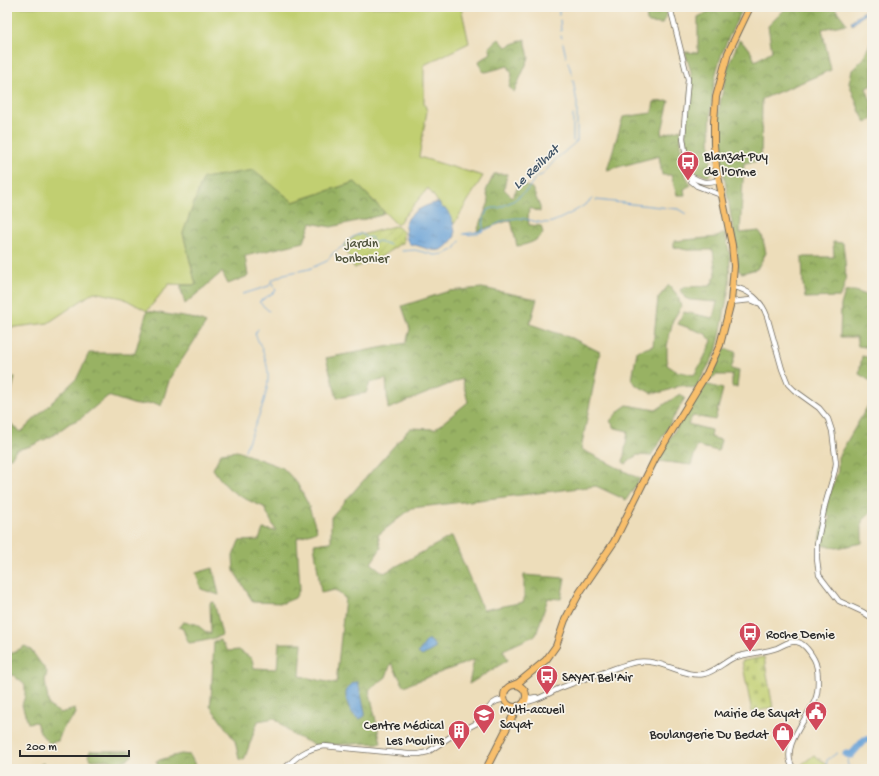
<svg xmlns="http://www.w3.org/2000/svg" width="879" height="776" font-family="'Gochi Hand',sans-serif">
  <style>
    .grass { fill: #c1cf71; stroke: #767d4e }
    .forest { fill: url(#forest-crowns); stroke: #626e47 }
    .cemetery { fill: url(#cemetery-stones); stroke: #767d4e }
    .garden { fill: url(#garden-furrows); stroke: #767d4e }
    .water { fill: url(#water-ripples); stroke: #496681 }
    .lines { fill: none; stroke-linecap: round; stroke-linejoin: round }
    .stream { stroke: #67a1d7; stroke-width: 1 }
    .river { stroke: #67a1d7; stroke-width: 7 }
    .minor-casing { stroke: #6f695d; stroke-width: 6 }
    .major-casing { stroke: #6f695d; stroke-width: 8 }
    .minor { stroke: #fff; stroke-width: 4.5 }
    .major { stroke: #f8bf6c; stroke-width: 6 }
    .labels { text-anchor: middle; stroke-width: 3.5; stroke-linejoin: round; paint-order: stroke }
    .poi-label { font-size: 13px; fill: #2b2b2b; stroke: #f7f3e8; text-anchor: start }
    .park-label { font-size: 13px; fill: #50543c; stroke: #f7f3e8 }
    .water-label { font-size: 14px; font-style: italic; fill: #405467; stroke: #f7f3e8 }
  </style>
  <defs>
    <pattern id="forest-crowns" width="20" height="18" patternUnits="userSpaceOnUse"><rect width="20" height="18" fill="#98b263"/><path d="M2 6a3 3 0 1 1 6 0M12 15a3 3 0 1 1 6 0" fill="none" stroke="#7c9152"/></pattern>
    <pattern id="cemetery-stones" width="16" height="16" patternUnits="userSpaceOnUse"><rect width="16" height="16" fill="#c1cf71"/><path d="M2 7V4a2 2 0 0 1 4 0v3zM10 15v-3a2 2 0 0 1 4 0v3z" fill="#a6b262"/></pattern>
    <pattern id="garden-furrows" width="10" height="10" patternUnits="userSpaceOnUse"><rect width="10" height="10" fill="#c1cf71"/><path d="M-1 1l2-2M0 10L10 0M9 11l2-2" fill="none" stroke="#a6b262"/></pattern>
    <pattern id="water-ripples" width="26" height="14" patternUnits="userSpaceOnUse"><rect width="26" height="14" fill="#67a1d7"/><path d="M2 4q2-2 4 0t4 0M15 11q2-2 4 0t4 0" fill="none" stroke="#5583af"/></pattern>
  </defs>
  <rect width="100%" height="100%" fill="#f7f3e8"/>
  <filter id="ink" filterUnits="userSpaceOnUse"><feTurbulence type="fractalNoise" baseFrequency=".025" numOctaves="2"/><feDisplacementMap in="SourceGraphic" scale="8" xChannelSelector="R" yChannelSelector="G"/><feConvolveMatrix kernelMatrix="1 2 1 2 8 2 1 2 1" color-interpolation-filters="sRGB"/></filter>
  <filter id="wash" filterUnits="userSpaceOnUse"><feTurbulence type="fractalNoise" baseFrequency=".012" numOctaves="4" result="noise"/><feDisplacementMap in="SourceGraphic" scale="16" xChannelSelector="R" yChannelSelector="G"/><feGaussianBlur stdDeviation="0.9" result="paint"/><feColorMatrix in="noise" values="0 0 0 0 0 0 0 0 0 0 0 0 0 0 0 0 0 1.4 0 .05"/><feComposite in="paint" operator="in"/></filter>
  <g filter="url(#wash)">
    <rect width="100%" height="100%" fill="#edddba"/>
    <path class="grass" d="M7,7H461L469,43L424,65V103L427,111L419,157L483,176L454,224L428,188L397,225L355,182L293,202L254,170L183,233L196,285L169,284L147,311L123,298L94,292L48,323L8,328L7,327Z
      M814,755L825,763L830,769H800L801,765Z"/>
    <path class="forest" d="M646,7H666V17L662,24L649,23L647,21Z
      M718,7H744C731,31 718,57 714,84C709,113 710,143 711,173L708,177L691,170L688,160L685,139L691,82V72L685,52L698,53V17Z
      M787,7H799L802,10L834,7L847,24L822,29L831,70L762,99L761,161L744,163L740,233L759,231L762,235L766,253L757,269L742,273L738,270L737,253L719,145L717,126L720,103L728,67L739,40L749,48L755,61L772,51L768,26Z
      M499,39L506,47L525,39L529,58L514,92L509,87L512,74L508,66L486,72L482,71L479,61L491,53L489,47Z
      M872,40V85L866,88L872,104V119L866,123L860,112L849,83L852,70L862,60Z
      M669,101L661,135L681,129V152L683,171L691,185L684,189L685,195H677L671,175H662L659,156L607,170L623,117L652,113L654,102Z
      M254,170L293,202L355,182L384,212L382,215L331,227L311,223L304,242L245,256L248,276L228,284L222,272L185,304L181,290V285H196L183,233L203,178Z
      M494,174H507L504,189L512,197L520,184L532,188L540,207V212L529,208L528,218L529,225L541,226L543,233C539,241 526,245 517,246L511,220L477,231L489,202L486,191Z
      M725,233L730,256L729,287L720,336L716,352L695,389L682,385L663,392L651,393L636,385L632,380L637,351L653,346L658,298L669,285L678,296L681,307L673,320L667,346V365L676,371L694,375L702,362L712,341L706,334L678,324L684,312L713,318L717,302L690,300L685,298L680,290L684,287L710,286L716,275L713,250H687L674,247V241L717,237Z
      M833,242L843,243C845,262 849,280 840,297L805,298L803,284L802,257H834Z
      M482,288L537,299L530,324L574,339L600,352L581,449L640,479L626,500L596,486L412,508L378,535L381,548L371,563L384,573L452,536L483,610L524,602V575L565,578L561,599L548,598L536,635L503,650L508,660L469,684L474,660L404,686L391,663L386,677L369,690L381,743L315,745L293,735L275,718L258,721L244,760L239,759L235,741L210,706L211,699L214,641L220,640L228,651L239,650L252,659L254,668L277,669L279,643H302L300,676L336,684L345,598L335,590L321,593L314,544L331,542V517L410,428L435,429L468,402L462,379L388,409L386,379L370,383L366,393L337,398L326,358L406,343L410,329L402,306L449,291Z
      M849,291H855L869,296L871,300L870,340L872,341V348L858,346L856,337H840L841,305L845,292Z
      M147,311L196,319L206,323L170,378L161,406L155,403L136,405L108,396L80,419L70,423L52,436L31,446L16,450L11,458H7V420L21,432L77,378L89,353H135Z
      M723,348L736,352L731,369L739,371L737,387H732V375H716L712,378H708L716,365Z
      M862,356L872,358V382L859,374Z
      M7,377H15L7,411Z
      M705,384L723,389L715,420L693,416L688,424L711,430L710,437L721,440L718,451L697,446L691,465L658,461L668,441Z
      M680,394L685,398L651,456L637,455L626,464L623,462L628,431L615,428L610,421L620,410L627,405L656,410Z
      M870,402L872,403V512L862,521V543L837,548L819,545L824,522L829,523L830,517L826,515L827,502L838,471V457Z
      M237,451L283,468L297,483L308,504L317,531L297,538L300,589L295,598L283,603L253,602L234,571L233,556L239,541L259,540L263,529L276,531L264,507C238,496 229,493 213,469L221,453Z
      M213,568L219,595L201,589L196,573Z
      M214,602L222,635C211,640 200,642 188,643L183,629L179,627L183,622L196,624L206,632L211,634L210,603Z
      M25,646L31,650L47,672L45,681L49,706L60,713L75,709L76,714L63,728L58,741L49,743L41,734L36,722L28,723L22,705L25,696V685L13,675L7,676V647L11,654Z
      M90,751H131L132,756L113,769L110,760H91L88,756Z
      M181,754L190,755L197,769H160L156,761Z
      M43,763L45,765L59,766L77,769H33Z"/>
    <path class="cemetery" d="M764,657L773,708L752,712L742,661Z"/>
    <path class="garden" d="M394,226L398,227L403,232V242L379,258L354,268L344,245L360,233L362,235Z"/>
    <path class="water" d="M867,9L868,11L852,25L851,21Z
      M436,203H439L442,208L446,209C452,217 455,226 455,236C439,260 432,248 410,244C407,241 407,239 406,235C406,232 405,229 405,225C408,213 425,205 436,203Z
      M428,639L432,642L436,648L422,656L418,653Z
      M354,682H358L365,712V716L360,719C351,717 343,697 347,689C349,687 352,684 354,682Z"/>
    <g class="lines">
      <path class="stream" d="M559,10V15
        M560,20L561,31
        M561,36L562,38
        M563,43L566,57
        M568,62L572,75
        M573,115V141
        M596,200L678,209L686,214
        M463,234L476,232L483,230L484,218L487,210L493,208H499L513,201L527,190L536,177L542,175L556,159L577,141V103L573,80
        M464,234C478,238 493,224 507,220C510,219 515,218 519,218C530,219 541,225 552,222C563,218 584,207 592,199
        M402,251L415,250L435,255L445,254L455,249L460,241
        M243,294L269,286L272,280L284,274L309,269L327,261L333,253L345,245V243C351,238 356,234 363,234L366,238L371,237L374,243L378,241L391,245
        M269,311L259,302L276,291L272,280
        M245,450C253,429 270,395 268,373C267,360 261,346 255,334L258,329
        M810,769L813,768L819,769
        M823,769L826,768L827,760L837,753
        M849,769L847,761L851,755"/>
      <path class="river" d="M846,754L851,755L864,740L872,739"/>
    </g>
  </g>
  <g filter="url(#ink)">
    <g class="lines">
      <g class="minor-casing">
        <path id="minor" d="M670,7L688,79L683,138L688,171L691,181L697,186L721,195
          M689,175C700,182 706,184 718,180
          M733,287C748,289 762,301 767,316L782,369L788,384L794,390L819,408L828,419L832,431L836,463L835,470L825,505L817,544V559L819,575L839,601L863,612L872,618
          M731,302L751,300L758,303
          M526,697L531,698L536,697
          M525,702C537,701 547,694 558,689C574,682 591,677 607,671C616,668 626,664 636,662C661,658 684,678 704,674C714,672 723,663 733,658C747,653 763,653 777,648C784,645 790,640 797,642C804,643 810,652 814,659C819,668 819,691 815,700C808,718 778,749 794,769
          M284,769C296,757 307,748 324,746L408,754H419L428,752L450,737L477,723L492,704L497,701L505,699"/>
      </g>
      <g class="major-casing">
        <path id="major" d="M513,685L518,683L546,660L556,646L565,620L580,592L614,542L656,457L707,373L720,345L731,302L734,266L732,245L716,166L714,144V121L716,97L728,53L750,7
          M504 696a11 11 0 1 1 22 0a11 11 0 1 1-22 0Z
          M486,769L518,706"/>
      </g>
      <use href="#minor" class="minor"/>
      <use href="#major" class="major"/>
    </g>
  </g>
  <defs>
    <g id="bus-pin" transform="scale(1.15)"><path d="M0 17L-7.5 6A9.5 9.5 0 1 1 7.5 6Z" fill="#d1495b" stroke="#f7f3e8"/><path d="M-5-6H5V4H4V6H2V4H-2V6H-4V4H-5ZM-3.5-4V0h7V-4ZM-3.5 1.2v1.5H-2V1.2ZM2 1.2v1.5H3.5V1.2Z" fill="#fff"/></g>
    <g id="civic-pin" transform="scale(1.15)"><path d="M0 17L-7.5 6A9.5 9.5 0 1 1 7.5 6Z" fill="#d1495b" stroke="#f7f3e8"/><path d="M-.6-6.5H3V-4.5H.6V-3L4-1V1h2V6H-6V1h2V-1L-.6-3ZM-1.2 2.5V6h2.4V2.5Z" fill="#fff"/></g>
    <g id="school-pin" transform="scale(1.15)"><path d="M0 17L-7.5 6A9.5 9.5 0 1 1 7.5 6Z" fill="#d1495b" stroke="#f7f3e8"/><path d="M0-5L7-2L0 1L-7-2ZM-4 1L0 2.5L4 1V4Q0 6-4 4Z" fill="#fff"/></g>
    <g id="building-pin" transform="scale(1.15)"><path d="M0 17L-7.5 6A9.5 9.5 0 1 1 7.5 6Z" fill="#d1495b" stroke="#f7f3e8"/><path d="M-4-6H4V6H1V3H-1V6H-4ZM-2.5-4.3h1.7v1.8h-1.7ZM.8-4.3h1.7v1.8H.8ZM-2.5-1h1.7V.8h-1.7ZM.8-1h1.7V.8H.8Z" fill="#fff"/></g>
    <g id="shop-pin" transform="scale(1.15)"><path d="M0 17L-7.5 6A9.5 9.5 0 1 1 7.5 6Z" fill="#d1495b" stroke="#f7f3e8"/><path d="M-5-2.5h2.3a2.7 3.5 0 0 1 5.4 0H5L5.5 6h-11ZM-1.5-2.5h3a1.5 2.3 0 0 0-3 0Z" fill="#fff"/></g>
  </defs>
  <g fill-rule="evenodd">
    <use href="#bus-pin" x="688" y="162"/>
    <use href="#bus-pin" x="750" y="633"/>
    <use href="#bus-pin" x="547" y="676"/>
    <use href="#civic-pin" x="816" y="712"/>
    <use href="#school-pin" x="484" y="715"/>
    <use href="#building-pin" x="459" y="731"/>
    <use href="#shop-pin" x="783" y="733"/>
  </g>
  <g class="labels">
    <g class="poi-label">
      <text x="704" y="160">Blanzat Puy<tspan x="704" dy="15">de l'Orme</tspan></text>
      <text x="766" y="638">Roche Demie</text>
      <text x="562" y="681">SAYAT Bel'Air</text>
      <text x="500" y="713">Multi-accueil<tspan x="500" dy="15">Sayat</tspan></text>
      <text x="800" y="717" text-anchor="end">Mairie de Sayat</text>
      <text x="444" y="729" text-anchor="end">Centre Médical<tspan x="444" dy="15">Les Moulins</tspan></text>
      <text x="768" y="738" text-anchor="end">Boulangerie Du Bedat</text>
    </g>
    <g class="park-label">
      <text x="362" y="247">jardin<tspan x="362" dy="15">bonbonier</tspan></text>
    </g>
    <g class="water-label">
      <text transform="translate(535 166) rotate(-43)" y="5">Le Reilhat</text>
    </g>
  </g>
  <rect width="879" height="776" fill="none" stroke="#f7f3e8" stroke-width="24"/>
  <path d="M20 750v6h109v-6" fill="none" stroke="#2b2b2b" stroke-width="2"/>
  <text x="26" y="750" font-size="12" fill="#2b2b2b" stroke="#f7f3e8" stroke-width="3" paint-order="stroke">200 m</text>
</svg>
